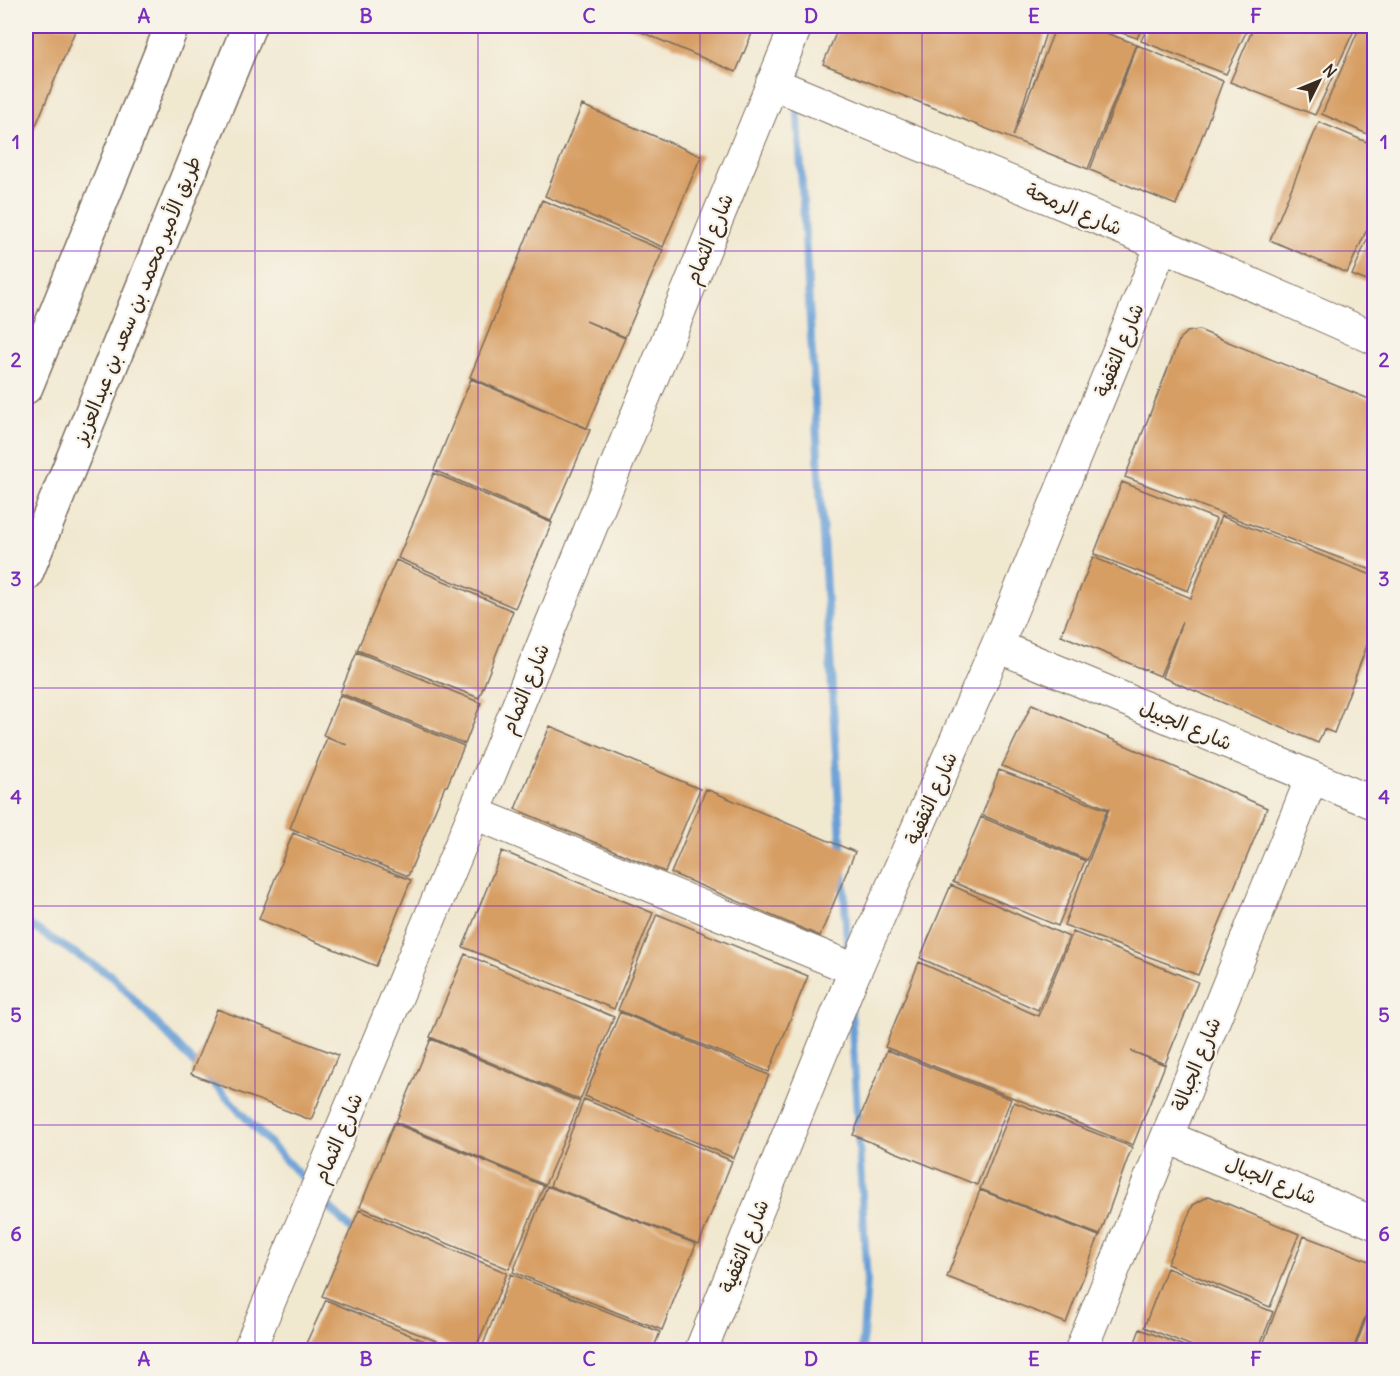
<svg xmlns="http://www.w3.org/2000/svg" width="1400" height="1376" font-family="Delius,'Playpen Sans Arabic',sans-serif">
  <style>
    .lines { fill: none; stroke-linecap: round; stroke-linejoin: round }
    .stream { stroke: #689fd6; stroke-width: 8 }
    .building { fill: #d79e63 }
    .minor-casing { stroke: #7b6c5c; stroke-width: 34 }
    .major-casing { stroke: #7b6c5c; stroke-width: 36 }
    .minor { stroke: #fff; stroke-width: 32 }
    .major { stroke: #fff; stroke-width: 33 }
    .grid { fill: none; stroke: #7b2cbf; stroke-width: 1.5; stroke-opacity: 0.55 }
    .labels { text-anchor: middle; stroke-width: 4.5; stroke-linejoin: round; paint-order: stroke }
    .street-label { font-size: 20px; fill: #3b2a1e; stroke: #f7f3e8 }
    .neatline { fill: none; stroke: #7b2cbf; stroke-width: 2 }
    .grid-label { font-size: 20px; text-anchor: middle; font-weight: bold; fill: #7b2cbf }
  </style>
  <rect width="100%" height="100%" fill="#f7f3e8"/>
  <filter id="ink" filterUnits="userSpaceOnUse"><feTurbulence type="fractalNoise" baseFrequency=".0167" numOctaves="2"/><feDisplacementMap in="SourceGraphic" scale="12" xChannelSelector="R" yChannelSelector="G"/><feConvolveMatrix kernelMatrix="1 2 1 2 8 2 1 2 1" color-interpolation-filters="sRGB"/></filter>
  <filter id="wash" filterUnits="userSpaceOnUse"><feTurbulence type="fractalNoise" baseFrequency=".008" numOctaves="4" result="noise"/><feDisplacementMap in="SourceGraphic" scale="24" xChannelSelector="R" yChannelSelector="G"/><feGaussianBlur stdDeviation="1.35" result="paint"/><feColorMatrix in="noise" values="0 0 0 0 0 0 0 0 0 0 0 0 0 0 0 0 0 1.4 0 .05"/><feComposite in="paint" operator="in"/></filter>
  <g filter="url(#wash)">
    <rect width="100%" height="100%" fill="#f1e8d0"/>
    <g class="lines">
      <path class="stream" d="M797,88L800,50
        M797,101L842,857
        M843,870L848,959
        M26,923L112,976L310,1186
        M851,1011L867,1282L862,1350
        M320,1197L357,1236"/>
    </g>
    <g id="blocks">
      <path class="building" d="M26,26H77L32,135L26,133Z
        M627,26H755L736,72Z
        M839,26H1048L1013,136L1056,26H1087L1136,44L1088,169L823,64Z
        M1101,26H1143L1137,38Z
        M1148,26H1249L1226,74L1141,41Z
        M1254,26H1356L1315,115L1230,82Z
        M1360,26H1374V137L1322,114Z
        M1137,45L1223,81L1176,205L1090,170Z
        M582,105L701,156L663,247L545,196Z
        M1319,122L1374,145V214L1347,273L1270,240Z
        M542,200L663,250L625,337L586,321L625,338L587,428L470,377Z
        M1374,223V284L1352,275Z
        M1199,330L1374,401V571L1125,477L1180,338L1187,332Z
        M471,379L590,430L551,521L434,470Z
        M434,473L552,523L515,608L398,558Z
        M1122,482L1216,519L1188,591L1094,554Z
        M1221,516L1374,576V627L1334,733L1324,729L1318,743L1162,677L1182,622L1160,676L1061,635L1093,557L1191,598Z
        M396,560L513,611L479,698L357,650Z
        M357,652L481,703L465,744L340,693Z
        M340,695L464,746L447,786H445L408,876L290,828L327,738L347,745L323,735Z
        M1032,704L1267,808L1198,975L1064,925L1109,809L1002,766Z
        M550,726L700,789L665,872L515,809Z
        M999,770L1107,810L1087,860L982,815Z
        M706,789L855,852L820,936L671,873Z
        M981,817L1085,861L1058,926L953,882Z
        M293,833L411,880L376,966L259,919Z
        M502,851L653,913L614,1009L463,947Z
        M951,885L1069,937L1038,1010L920,958Z
        M657,914L808,976L769,1072L618,1010Z
        M1073,932L1198,982L1165,1064L1131,1051L1165,1065L1133,1145L885,1047L919,962L1038,1016Z
        M465,954L614,1017L580,1100L430,1037Z
        M217,1009L338,1055L311,1120L191,1074Z
        M620,1012L769,1075L734,1158L585,1096Z
        M431,1039L580,1102L545,1185L396,1122Z
        M887,1050L1011,1099L977,1185L853,1135Z
        M584,1099L732,1161L699,1244L550,1186Z
        M1014,1102L1132,1147L1100,1235L980,1189Z
        M394,1123L544,1186L509,1269L360,1207Z
        M547,1186L696,1244L662,1330L513,1272Z
        M980,1190L1099,1236L1066,1323L947,1277Z
        M1209,1196L1299,1234L1270,1307L1167,1264L1193,1205Z
        M359,1210L507,1273L475,1350H459L322,1296Z
        M1304,1236L1374,1263V1292L1353,1350H1261Z
        M1167,1268L1273,1312L1258,1350H1202L1144,1327Z
        M511,1274L660,1332L653,1350H481Z
        M1374,1298V1350H1354Z
        M326,1300L446,1350H303Z
        M1140,1329L1194,1350H1132Z"/>
    </g>
  </g>
  <g filter="url(#ink)">
    <use href="#blocks" fill-opacity="0" stroke="#7b6c5c" stroke-width="1.5"/>
    <g class="lines">
      <g class="minor-casing">
        <path id="minor" d="M772,83L1162,245L1374,338
          M997,646L1374,803
          M474,813L856,970
          M1167,1137L1374,1223
          M249,1350L474,813L796,26
          M701,1350L849,985L997,646L1162,245
          M1081,1350L1312,777"/>
      </g>
      <g class="major-casing">
        <path id="major" d="M26,387L172,26
          M26,574L249,26"/>
      </g>
      <use href="#minor" class="minor"/>
      <use href="#major" class="major"/>
    </g>
  </g>
  <path class="grid" d="M255,26V1350M478,26V1350M700,26V1350M922,26V1350M1145,26V1350M26,251H1374M26,470H1374M26,688H1374M26,906H1374M26,1125H1374"/>
  <g class="labels">
    <g class="street-label">
      <text transform="translate(1074 209) rotate(23)" y="7">شارع الرمحة</text>
      <text transform="translate(709 239) rotate(-68)" y="7">شارع الثمام</text>
      <text transform="translate(137 300) rotate(-68)" y="7">طريق الأمير محمد بن سعد بن عبدالعزيز</text>
      <text transform="translate(1119 350) rotate(-68)" y="7">شارع الثقفية</text>
      <text transform="translate(525 689) rotate(-68)" y="7">شارع الثمام</text>
      <text transform="translate(1186 725) rotate(23)" y="7">شارع الجبيل</text>
      <text transform="translate(931 798) rotate(-66)" y="7">شارع الثقفية</text>
      <text transform="translate(1196 1064) rotate(-68)" y="7">شارع الجبالة</text>
      <text transform="translate(338 1138) rotate(-67)" y="7">شارع الثمام</text>
      <text transform="translate(1271 1180) rotate(22)" y="7">شارع الجبال</text>
      <text transform="translate(744 1246) rotate(-68)" y="7">شارع الثقفية</text>
    </g>
  </g>
  <rect width="1400" height="1376" fill="none" stroke="#f7f3e8" stroke-width="66"/>
  <g transform="translate(1319 81) rotate(47)" stroke="#f7f3e8" stroke-width="4.5" paint-order="stroke">
  <path d="M0-4.5L10 22L0 15L-10 22Z" fill="#3b2a1e"/>
  <text y="-9" font-size="16" font-weight="bold" text-anchor="middle" fill="#3b2a1e">N</text>
  </g>
  <rect x="33" y="33" width="1334" height="1310" class="neatline"/>
  <g class="grid-label">
    <text x="144" y="23">A</text>
    <text x="366" y="23">B</text>
    <text x="589" y="23">C</text>
    <text x="811" y="23">D</text>
    <text x="1034" y="23">E</text>
    <text x="1256" y="23">F</text>
    <text x="16" y="149">1</text>
    <text x="1384" y="149">1</text>
    <text x="16" y="367">2</text>
    <text x="1384" y="367">2</text>
    <text x="16" y="586">3</text>
    <text x="1384" y="586">3</text>
    <text x="16" y="804">4</text>
    <text x="1384" y="804">4</text>
    <text x="16" y="1022">5</text>
    <text x="1384" y="1022">5</text>
    <text x="16" y="1241">6</text>
    <text x="1384" y="1241">6</text>
    <text x="144" y="1366">A</text>
    <text x="366" y="1366">B</text>
    <text x="589" y="1366">C</text>
    <text x="811" y="1366">D</text>
    <text x="1034" y="1366">E</text>
    <text x="1256" y="1366">F</text>
  </g>
</svg>
